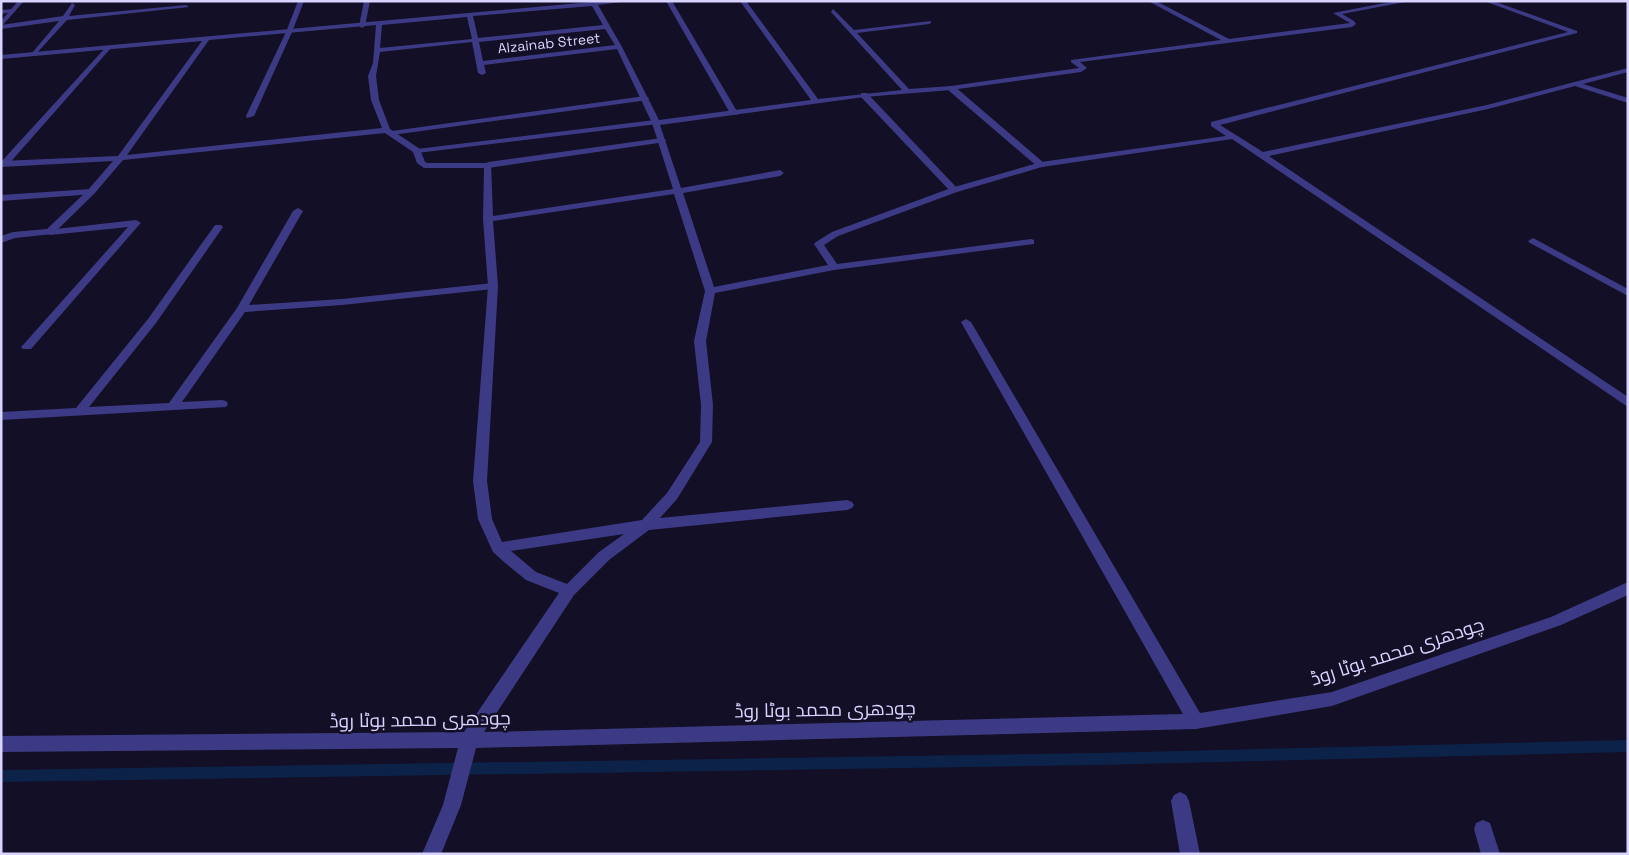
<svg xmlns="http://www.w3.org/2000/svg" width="1629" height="855" font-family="'Space Grotesk',Cairo,sans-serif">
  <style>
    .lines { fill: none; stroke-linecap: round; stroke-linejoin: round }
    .stream { fill: #0c2248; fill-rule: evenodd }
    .service { fill: #3d3a85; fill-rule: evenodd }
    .minor { fill: #3d3a85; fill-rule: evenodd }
    .labels { text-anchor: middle; stroke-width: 5; stroke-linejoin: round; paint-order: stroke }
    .far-street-label { font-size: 14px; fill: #d9d4ff; stroke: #130f26 }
    .near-street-label { font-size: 19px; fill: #d9d4ff; stroke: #130f26 }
  </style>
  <rect width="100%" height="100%" fill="#130f26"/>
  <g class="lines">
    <path class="stream" d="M1628,740V752L1097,765L1,782V770L1097,753Z"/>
    <path class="service" d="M298,1H304L292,32L254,116L247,118L246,116L286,32Z
      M364,1H370L365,26L362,28L359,26Z
      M666,1H672L738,113L737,115L730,113Z
      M72,3L75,5L69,16L186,5L189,7L67,20L34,56L31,54L32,53L59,21L1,29V25L63,16Z
      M1,10L13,9L16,11L1,14Z
      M106,47L111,48L7,166H1V162Z
      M948,86H954L1044,163V167H1038L948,90Z
      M861,93H867L957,188V192H951L861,97Z
      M645,96L649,98L648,100L392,135L388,133L392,131Z
      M655,120H658V124L417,153L413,151L417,149Z
      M662,138L666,140L665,142L488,168L484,165L488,162Z
      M91,189L95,192L94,194L1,201V195Z
      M298,208L303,211L249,305L342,299L493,283L498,286L493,289L342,305L245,312L182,402L222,400L226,401L228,404L226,407L1,420V412L76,408L148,319L215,225H221L223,227L156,323L89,407L169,403L237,308L293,211Z
      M136,220L141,223L139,225L31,349H23L21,347L23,345L128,227L50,235L45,232L47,230Z"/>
    <path class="minor" d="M18,1H24L1,27V21Z
      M602,1H628L598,5L622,47L659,120L811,100L740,1H746L818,99L902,90L831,12L833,9L854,30L931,21V23L929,24L857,33L909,89L951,86L1079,68L1071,62V60L1221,40L1148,1H1156L1229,39L1350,23L1333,13L1395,1H1410L1342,14L1354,21L1356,24L1352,27L1080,62L1087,68L1081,72L951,90L864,97L660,125L681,188L780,170L784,173L780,176L683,193L714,287L828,265L814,244L816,242L832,232L951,188L1041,162L1226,136L1211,126V122L1568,32L1484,1H1493L1577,31V33L1220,125L1263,152L1487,105L1628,68V72L1583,84L1628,98V103L1575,86L1488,109L1269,156L1628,397V407L1232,139L1042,167L957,192L838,236L824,245L837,264L1031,239L1034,240V244L834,270L715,293L706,341L713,405L712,442L677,499L660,518L847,500L852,502L854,505L852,508L847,510L649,530L609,560L574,595L484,732L1183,714L961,322L966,319L971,322L1200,713L1332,692L1551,617L1628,582V595L1561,625L1332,706L1196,729L476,748L461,805L441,854H422L443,805L458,748L1,752V736L464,732L559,593L526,580L504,562L493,552L478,519L473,481L488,286L483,219L484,168H424L417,163L413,152L385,133L123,160L94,194L53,234L15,238L1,243V236L13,232L47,229L88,190L113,161L1,167V161L118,156L202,41L1,59V55ZM592,6L603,25L478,38L473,16ZM467,17L472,39L380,48L382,25ZM376,25L373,63L368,76L371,100L382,128L127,155L209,40ZM605,29L615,45L483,61L479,42ZM472,42L478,73L482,75L486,73L484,65L617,49L652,123L673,189L493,216L491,163H428L425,162L420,149L390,129L379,100L376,76L380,52ZM674,194L705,291L694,341L701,405L700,442L667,493L642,520L502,542L492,519L487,481L498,286L493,221ZM624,534L599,552L567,584L536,572L511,551Z
      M1533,238L1628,289V296L1530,243L1528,241Z
      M1180,792L1186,795L1189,801L1200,854H1180L1171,801L1174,795Z
      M1483,820L1490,823L1500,854H1481L1474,829L1476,823Z"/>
  </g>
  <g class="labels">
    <g class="far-street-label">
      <text transform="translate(549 43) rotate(-6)" y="5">Alzainab Street</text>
    </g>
    <g class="near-street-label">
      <text transform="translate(1397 651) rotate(-18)" y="7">چودھری محمد بوٹا روڈ</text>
      <text transform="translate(825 709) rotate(-1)" y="7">چودھری محمد بوٹا روڈ</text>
      <text transform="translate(420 719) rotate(-1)" y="7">چودھری محمد بوٹا روڈ</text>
    </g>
  </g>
  <rect width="1629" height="855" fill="none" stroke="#d9d4ff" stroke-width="5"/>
</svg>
